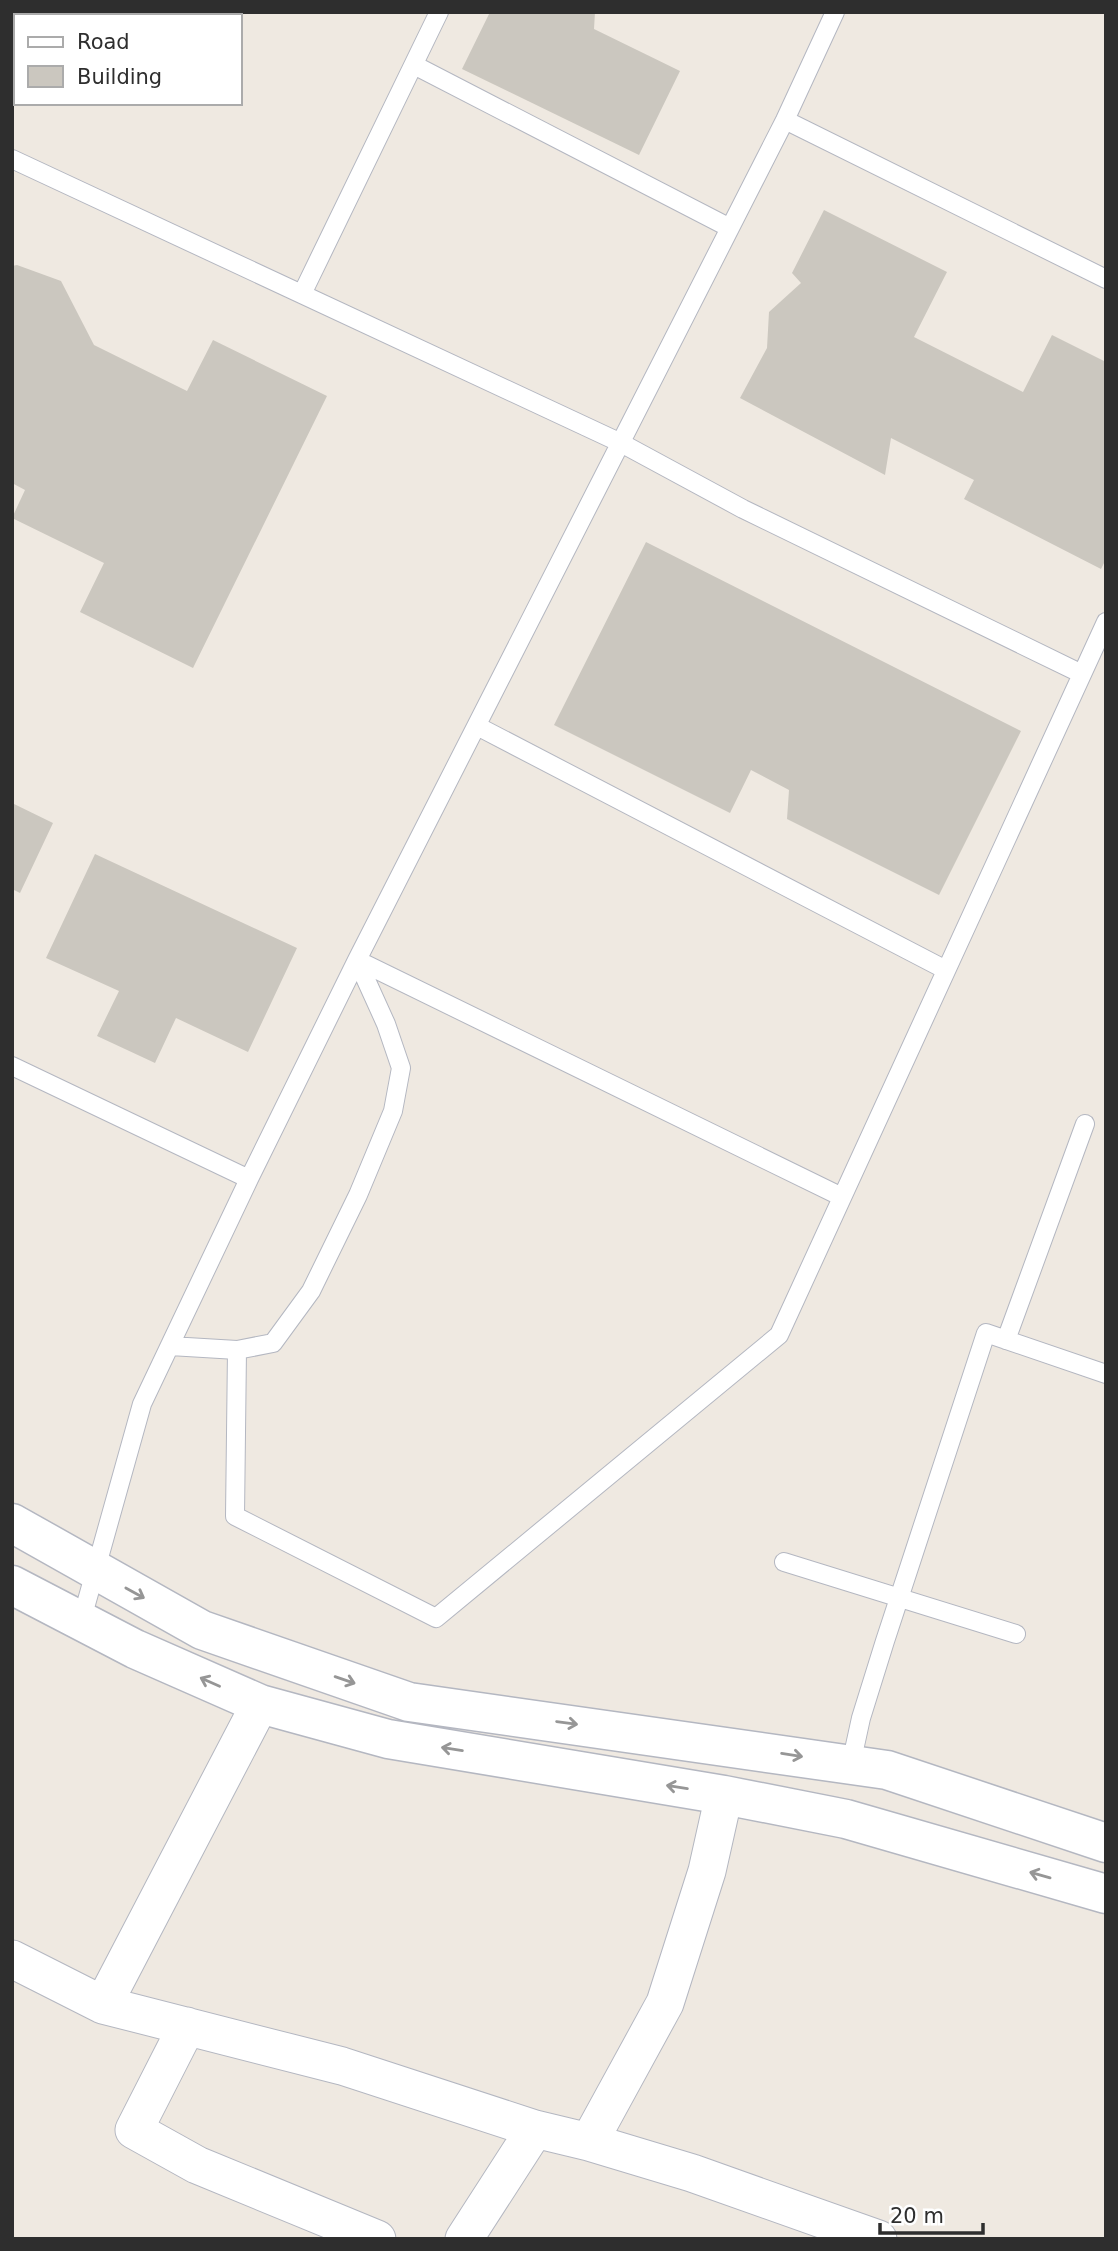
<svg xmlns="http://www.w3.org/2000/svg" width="1118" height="2251" font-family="'DejaVu Sans',sans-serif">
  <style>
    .building { fill: #cbc7bf }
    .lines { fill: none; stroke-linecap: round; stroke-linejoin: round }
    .service-casing { stroke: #b4b7c1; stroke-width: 20 }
    .minor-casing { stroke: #b4b7c1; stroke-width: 39 }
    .secondary-casing { stroke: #b4b7c1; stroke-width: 41 }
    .service { stroke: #fff; stroke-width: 18 }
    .minor { stroke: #fff; stroke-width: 37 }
    .secondary { stroke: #fff; stroke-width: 38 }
    .oneway { stroke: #969696 }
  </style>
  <rect width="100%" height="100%" fill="#efe9e1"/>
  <path class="building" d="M490,12H595L594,29L680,71L639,155L462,69Z
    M824,210L947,272L914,337L1023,392L1052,335L1106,362V559L1101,569L964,499L974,480L891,438L885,475L740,398L767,348L769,312L801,283L792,273Z
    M17,265L61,281L94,345L187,391L213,340L327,396L193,668L80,612L104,563L12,518L25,490L12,483V266Z
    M646,542L1021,731L939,895L787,819L789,790L751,770L730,813L554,725Z
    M12,803L53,823L20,893L12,889Z
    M95,854L297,948L248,1052L176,1018L155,1063L97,1036L119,991L46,958Z"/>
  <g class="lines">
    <g class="service-casing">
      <path id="service" d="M414,65L730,228
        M785,120L1106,279
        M12,159L621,443L743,509L1082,674
        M302,294L439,12
        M477,726L946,970
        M357,960L842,1197
        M12,1066L249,1179
        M1006,1340L1085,1124
        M170,1346L237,1350L273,1343L311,1291L358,1195L393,1111L401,1068L386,1024L357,960
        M237,1350L235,1516L436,1618L779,1335L1106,622
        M784,1562L1016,1634
        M81,1622L142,1404L249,1179L357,960L730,228L785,120L835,12
        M851,1764L861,1718L885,1641L986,1333L1106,1374"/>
    </g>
    <g class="minor-casing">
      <path id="minor" d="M12,1959L103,2005L342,2066L535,2129L589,2142L692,2173L878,2239
        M103,2005L260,1704
        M187,2026L134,2130L197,2165L377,2239
        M589,2142L665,2003L707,1871L724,1795
        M464,2239L535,2129"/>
    </g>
    <g class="secondary-casing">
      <path id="secondary" d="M12,1523L202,1630L409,1702L887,1770L1106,1843
        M12,1585L135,1649L260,1704L388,1739L724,1795L846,1819L1106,1894"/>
    </g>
    <use href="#service" class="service"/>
    <use href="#minor" class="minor"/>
    <use href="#secondary" class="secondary"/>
  </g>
  <defs><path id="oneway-shaft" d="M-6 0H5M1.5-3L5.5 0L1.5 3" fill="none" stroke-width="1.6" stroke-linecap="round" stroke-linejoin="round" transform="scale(1.75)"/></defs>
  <g class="oneway">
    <use href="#oneway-shaft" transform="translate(135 1593) rotate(29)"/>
    <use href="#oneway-shaft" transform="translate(345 1680) rotate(19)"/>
    <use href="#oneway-shaft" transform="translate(210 1682) rotate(-156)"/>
    <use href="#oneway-shaft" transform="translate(567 1723) rotate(8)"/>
    <use href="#oneway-shaft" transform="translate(452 1749) rotate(-171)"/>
    <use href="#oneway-shaft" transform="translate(792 1755) rotate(9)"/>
    <use href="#oneway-shaft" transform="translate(677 1787) rotate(-171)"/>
    <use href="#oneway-shaft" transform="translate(1040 1875) rotate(-164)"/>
  </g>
  <rect width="1118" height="2251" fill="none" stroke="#2e2e2e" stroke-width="28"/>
  <rect x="14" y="14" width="228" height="91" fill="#ffffff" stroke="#ababab" stroke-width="2"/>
  <rect x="28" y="37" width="35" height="10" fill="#ffffff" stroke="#ababab" stroke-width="2"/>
  <text x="77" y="49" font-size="21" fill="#2e2e2e">Road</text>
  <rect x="28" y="66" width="35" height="21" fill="#cbc7bf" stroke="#ababab" stroke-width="2"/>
  <text x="77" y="84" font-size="21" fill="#2e2e2e">Building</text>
  <path d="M880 2223v10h103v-10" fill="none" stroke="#2e2e2e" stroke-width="3.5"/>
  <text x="890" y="2223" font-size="21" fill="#2e2e2e" stroke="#ffffff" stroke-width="5" paint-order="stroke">20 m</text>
</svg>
